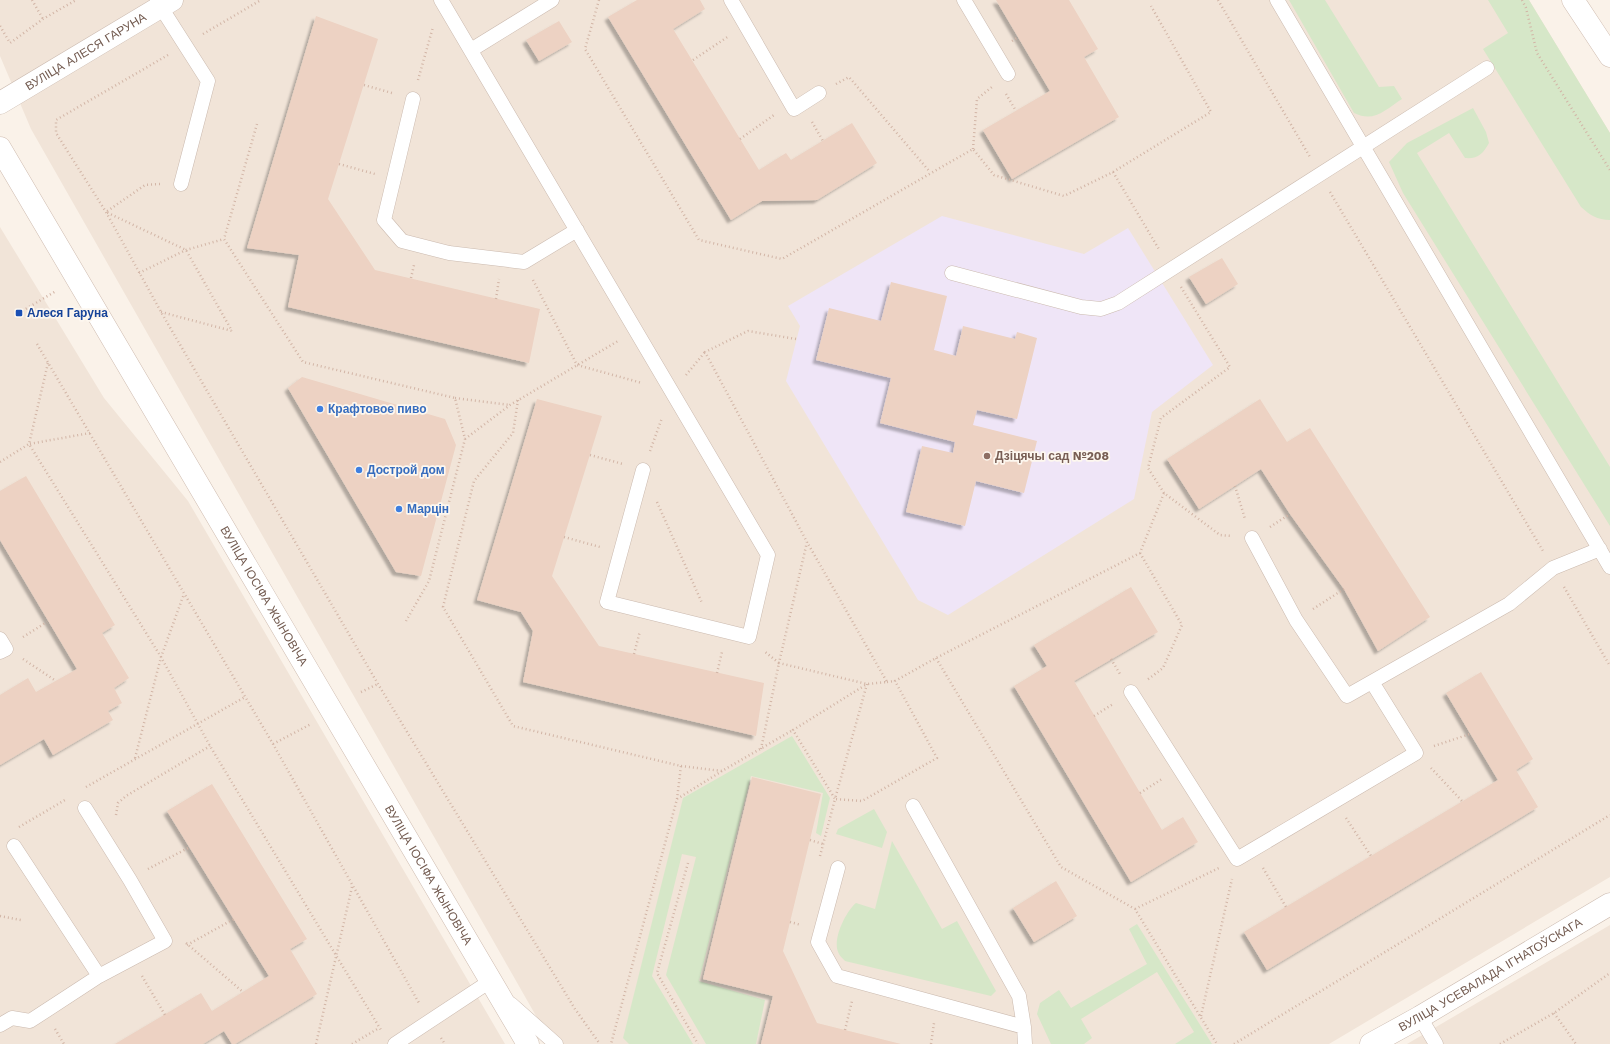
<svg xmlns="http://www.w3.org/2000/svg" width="1610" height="1044" font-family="'Work Sans',sans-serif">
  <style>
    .residential { fill: #f1e4d8 }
    .education { fill: #efe5f7 }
    .green { fill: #d6e7c8 }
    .building { fill: #edd2c3; filter: url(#shadow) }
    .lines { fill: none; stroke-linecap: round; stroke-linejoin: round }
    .service-casing { stroke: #cbbaaf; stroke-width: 15 }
    .tertiary-casing { stroke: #cbbaaf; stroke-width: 23 }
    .secondary-casing { stroke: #cfbcb0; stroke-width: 23 }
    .path { stroke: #d2b5a6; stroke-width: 2.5; stroke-dasharray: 1 3; stroke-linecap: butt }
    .service { stroke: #fff; stroke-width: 14 }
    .tertiary { stroke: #fff; stroke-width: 22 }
    .secondary { stroke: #fff; stroke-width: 22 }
    .transit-dot { fill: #1a4fb4; stroke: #fdf7ef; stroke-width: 1.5 }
    .shop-dot { fill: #3f7fe0; stroke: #fdf7ef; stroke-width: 1.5 }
    .education-dot { fill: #8d6e63; stroke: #fdf7ef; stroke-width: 1.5 }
    .labels { text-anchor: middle; stroke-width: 3.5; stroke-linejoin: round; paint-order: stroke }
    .street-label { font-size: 12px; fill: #725a4f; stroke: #fdf7ef }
    .transit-label { font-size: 12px; font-weight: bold; fill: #164399; stroke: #fdf7ef; text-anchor: start }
    .shop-label { font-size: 12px; font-weight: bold; fill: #366cbe; stroke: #fdf7ef; text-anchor: start }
    .education-label { font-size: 12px; font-weight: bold; fill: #785e54; stroke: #fdf7ef; text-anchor: start }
  </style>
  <defs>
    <filter id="shadow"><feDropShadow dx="-3.5" dy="3.5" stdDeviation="1" flood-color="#0004"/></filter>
  </defs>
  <rect width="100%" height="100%" fill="#faf2e9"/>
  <path class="residential" d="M0,0H1529L1610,133V877L1329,1044H552L31,129L0,56Z
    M0,227L104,398L188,501L505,1044H0Z
    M1610,925V1044H1407Z"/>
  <path class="education" d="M942,216L1084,254L1128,228L1213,365L1152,412L1134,499L948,615L918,600L786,381L800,326L788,306Z"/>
  <path class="green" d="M1289,0H1325L1379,87L1394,86L1402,99C1385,110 1374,123 1354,113Z
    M1488,0H1529L1610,133V220C1597,220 1590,215 1581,207L1483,49L1508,33Z
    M1473,108L1486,132L1489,143C1483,154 1478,159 1465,158L1449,133L1417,153L1610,467V526L1403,193L1389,162L1407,143Z
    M792,736L830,798L821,836L816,833L823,793L751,776L699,981L765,1000L756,1044H706L666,975L696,857L682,854L652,976L693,1044H629L623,1038L683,798Z
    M874,809L887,832L882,848L836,834L838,829Z
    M892,841L942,929L957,921L996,991L991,996L845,961C843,959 840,956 839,954C831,941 846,911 856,903L875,909Z
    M1137,924L1212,1044H1175L1194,1032L1157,972L1081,1019L1092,1038L1084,1044H1051L1037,1014L1040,1003L1059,990L1071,1008L1147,964L1129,929Z"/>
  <path class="building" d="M637,0H700L705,9L673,29L759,170L786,153L791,160L852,123L877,163L817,200L762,201L731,220L608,17Z
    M996,0H1069L1098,49L1084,57L1119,117L1012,179L983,130L1050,91Z
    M316,16L378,39L328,199L375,270L540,309L529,363L288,307L299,255L247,248Z
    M559,21L572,42L539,61L526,40Z
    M1222,258L1238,284L1206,304L1189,277Z
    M891,282L947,296L934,350L956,356L963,326L1015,339L1017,332L1037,338L1017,419L977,410L973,425L1037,441L1024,493L976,481L965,526L906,512L922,446L953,453L955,442L880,423L891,378L816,360L829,308L881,321Z
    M302,377L445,419L456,445L421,576L396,572L288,388Z
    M537,399L602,416L552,576L599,646L764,683L756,736L523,682L533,631L521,612L477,600Z
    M1260,399L1287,442L1310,428L1430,617L1378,651L1344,589L1290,514L1261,469L1199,509L1167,459Z
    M26,476L115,625L102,633L129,678L114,688L122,703L108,711L113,720L53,755L44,739L0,765V695L28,678L36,692L77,669L0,540V491Z
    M1131,587L1158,632L1074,681L1162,830L1183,817L1198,842L1131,882L1014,686L1047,666L1034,645Z
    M1481,672L1533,759L1516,770L1538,807L1267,970L1244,932L1498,780L1446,693Z
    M752,777L821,794L783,951L817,1023L901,1044H761L773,996L703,979Z
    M212,784L307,939L290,949L317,994L235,1044H232L224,1031L203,1044H115L201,993L212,1011L269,976L167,811Z
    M1056,881L1077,916L1034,942L1013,908Z"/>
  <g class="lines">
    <g class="service-casing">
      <path id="service" d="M441,0L768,555L749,637L607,602L643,470
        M731,0L794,109L819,93
        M964,0L1008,74
        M1277,0L1610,567
        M157,1L208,81L181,184
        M471,50L552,0
        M413,99L384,220L402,241L449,253L524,262L577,230
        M952,273L1081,307L1101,309L1118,303L1487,68
        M1252,538L1296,620L1347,696L1509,604L1553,568L1600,549
        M0,639L6,649L0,652
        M1131,692L1237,859L1416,753L1372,682
        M913,806L1019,996L1024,1027
        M14,846L99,976
        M838,868L818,942L837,976L1024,1027L1025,1044
        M511,1004L556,1044
        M1420,1017L1436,1044
        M0,1025L12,1018L30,1021L99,976L165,941L130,880L85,808
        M395,1044L492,980"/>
    </g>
    <g class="tertiary-casing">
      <g id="tertiary">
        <path id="s1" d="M0,103L172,0"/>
        <path id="s2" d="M1371,1044L1420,1017L1610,904"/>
      </g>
    </g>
    <g class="secondary-casing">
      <g id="secondary">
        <path d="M1573,0L1610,56"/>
        <path id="s3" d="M0,148L528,1044"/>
      </g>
    </g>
    <path class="path" d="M32,0L43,19
      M599,0L585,49L699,240L782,259L973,149L994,175L1064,196L1113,172L1160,251
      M1218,0L1310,157
      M1522,0L1526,8L1537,53L1610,170
      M0,26L10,43L43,19L76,0
      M203,34L261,0
      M1012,41L1018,37
      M168,55L56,120V133L106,212L161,312L378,684L575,1009L600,1044
      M693,60L729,36
      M418,80L433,27
      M836,84L849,77L930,172
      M364,85L392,93
      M1006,94L1016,111
      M812,122L823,141
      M257,124L224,239L303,362L455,398L465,439L429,581L406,621
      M740,139L774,115
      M973,149L977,99L992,87
      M339,164L375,174
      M1113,172L1211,112L1151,6
      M160,184L145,185L106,212L186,250L232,331
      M1330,192L1543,551
      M139,273L186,250L224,239
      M411,278L414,265
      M533,280L577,365L642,383
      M496,299L499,279
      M161,312L232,331
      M19,313L56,291
      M796,339L748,331L705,352L807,542L779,663L867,684L887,682L807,542
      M37,344L273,744L419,1003
      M686,375L705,352
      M455,398L510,405
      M518,400L513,433L474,481L443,607L513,726L681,766L677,799L611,1044
      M90,433L29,444L161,657L210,746L381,1030
      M465,439L510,405L618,341
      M650,451L662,418
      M590,455L623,464
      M0,462L29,444L48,363
      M1235,486L1245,519
      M1164,493L1148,468L1161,418L1230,367L1181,287
      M657,502L702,603
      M1270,527L1290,514
      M564,537L600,547
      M1140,553L1182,625L1163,668L1147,680
      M1564,587L1610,666
      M1313,609L1344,589
      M23,637L47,622
      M634,654L640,631
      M936,658L1061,867L1135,909L1217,1044
      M23,659L56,681
      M1111,659L1120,674
      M717,673L722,652
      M887,682L895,681
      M867,684L835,799L793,730Z
      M361,692L378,684
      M1094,716L1113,704
      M273,744L311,724
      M1434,746L1470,734
      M761,749L779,663L764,651
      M135,758L161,657L184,594
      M681,766L722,771L793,730
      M1431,768L1462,801
      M86,787L245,697
      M1140,793L1162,779
      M677,799L722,771
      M116,815L118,803L126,796L210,746
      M1346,818L1371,856
      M19,827L65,800
      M810,840L823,844
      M820,856L835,799L862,801L937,758L895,681L936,658L1140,553L1164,493L1220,535L1232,536
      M688,863L657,973L698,1044
      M1263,868L1286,907
      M148,869L190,847
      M1135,909L1219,868
      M0,916L21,920
      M790,922L801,925
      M186,943L243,992
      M187,945L234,919
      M142,976L165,1015
      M1554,1013L1576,1044
      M1201,1016L1232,879
      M55,1029L64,1044
      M845,1030L852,1001
      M441,1038L445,1044
      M316,1044L352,887
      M352,1044L379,1028
      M931,1044L934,1023
      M1234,1044L1610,815
      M1500,1044L1554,1013L1610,973"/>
    <use href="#service" class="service"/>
    <use href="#tertiary" class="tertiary"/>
    <use href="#secondary" class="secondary"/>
  </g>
  <rect class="transit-dot" x="15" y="309" width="8" height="8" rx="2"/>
  <g class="shop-dot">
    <circle cx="320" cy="409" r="4"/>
    <circle cx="359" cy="470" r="4"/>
    <circle cx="399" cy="509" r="4"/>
  </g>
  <circle class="education-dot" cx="987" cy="456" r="4"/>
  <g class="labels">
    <g class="street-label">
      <text dy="4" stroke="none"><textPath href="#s1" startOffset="100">ВУЛІЦА АЛЕСЯ ГАРУНА</textPath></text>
      <text dy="4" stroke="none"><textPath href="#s3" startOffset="520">ВУЛІЦА ІОСІФА ЖЫНОВІЧА</textPath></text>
      <text dy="4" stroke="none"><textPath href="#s3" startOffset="844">ВУЛІЦА ІОСІФА ЖЫНОВІЧА</textPath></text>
      <text dy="4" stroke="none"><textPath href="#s2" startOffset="138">ВУЛІЦА УСЕВАЛАДА ІГНАТОЎСКАГА</textPath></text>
    </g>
    <g class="transit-label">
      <text x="27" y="317">Алеся Гаруна</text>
    </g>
    <g class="shop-label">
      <text x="328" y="413">Крафтовое пиво</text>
      <text x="367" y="474">Дострой дом</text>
      <text x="407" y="513">Марцін</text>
    </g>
    <g class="education-label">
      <text x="995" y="460">Дзіцячы сад №208</text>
    </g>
  </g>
</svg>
